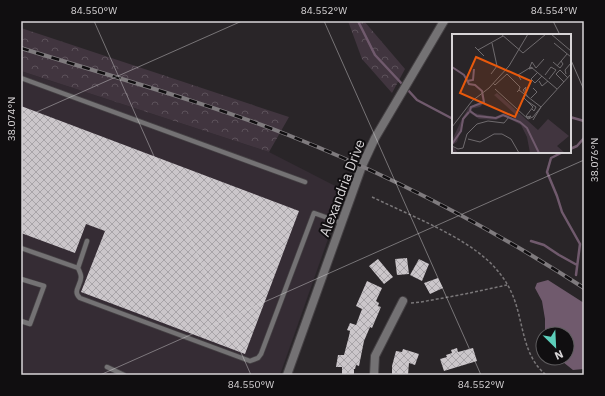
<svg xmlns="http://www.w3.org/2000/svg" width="605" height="396" font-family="'IBM Plex Sans',sans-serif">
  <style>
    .built { fill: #352c34 }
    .forest { fill: url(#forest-crowns) }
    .water { fill: #705a6d }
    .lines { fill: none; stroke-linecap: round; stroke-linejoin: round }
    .stream { stroke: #705a6d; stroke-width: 2.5 }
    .building { fill: url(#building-cross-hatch) }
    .service-casing { stroke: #454144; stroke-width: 6 }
    .minor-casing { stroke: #454144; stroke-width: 10 }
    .tertiary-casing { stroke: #454144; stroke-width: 10 }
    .path { stroke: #7a7779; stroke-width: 1.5; stroke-dasharray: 3 2; stroke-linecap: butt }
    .service { stroke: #747274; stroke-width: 4.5 }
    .minor { stroke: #747274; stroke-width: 8 }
    .tertiary { stroke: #747274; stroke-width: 8 }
    .rail-casing { stroke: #7f7b7e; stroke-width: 4 }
    .rail { stroke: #100e10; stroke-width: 2.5; stroke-dasharray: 8; stroke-linecap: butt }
    .ticks { fill: none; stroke: #d8d5d7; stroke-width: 1; stroke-opacity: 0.45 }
    .labels { text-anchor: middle; stroke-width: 4; stroke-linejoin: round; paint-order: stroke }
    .street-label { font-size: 14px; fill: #d8d5d7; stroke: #100e10 }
    .inset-river { fill: none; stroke: #705a6d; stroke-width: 2 }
    .inset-road { fill: none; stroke: #6f6b6e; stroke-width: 1 }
    .view { fill: #e8590c; fill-opacity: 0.15; stroke: #e8590c; stroke-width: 2 }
    .inset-edge { fill: none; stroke: #d8d5d7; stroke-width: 2 }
    .neatline { fill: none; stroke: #d8d5d7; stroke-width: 1.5 }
    .ticks-label { font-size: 10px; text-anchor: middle; fill: #d8d5d7 }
  </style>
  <defs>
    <pattern id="forest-crowns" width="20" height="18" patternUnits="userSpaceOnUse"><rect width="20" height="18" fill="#41353f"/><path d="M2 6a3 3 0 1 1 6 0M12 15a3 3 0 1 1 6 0" fill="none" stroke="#5c515a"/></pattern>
    <pattern id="building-cross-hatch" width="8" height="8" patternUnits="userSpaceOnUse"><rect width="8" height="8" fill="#cbc6ca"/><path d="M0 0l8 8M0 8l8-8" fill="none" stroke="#a8a4a8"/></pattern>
  </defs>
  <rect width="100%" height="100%" fill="#292528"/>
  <path class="built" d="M21,71L269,152L345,191L280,375H21Z"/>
  <path class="forest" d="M348,21H364L405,69L392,93L362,59Z
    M21,28L289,117L269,152L21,71Z"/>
  <path class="water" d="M548,280L584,303V369L573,370L558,358H567V334H545V319L542,301L535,288L537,283Z"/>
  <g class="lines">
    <path class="stream" d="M358,21L375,55L403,85
      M407,89L417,100L453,119
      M570,117L584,121
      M570,149L577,146L584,138
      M563,152L551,158L547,172L557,196L562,212L580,244L576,275
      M531,241L544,245L559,255L577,265"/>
  </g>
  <path class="building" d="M21,106L299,211L245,354L81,292L105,231L86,224L75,253L21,233Z
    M407,258L409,274L397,275L395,259Z
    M378,259L393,277L384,284L369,266Z
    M419,259L429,264L422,281L410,275Z
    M438,278L443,288L430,294L424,283Z
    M367,281L382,288L376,301L379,303L378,306L381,307L372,328L370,327L364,341L359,366L356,365L355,369H354V375H342V367H336L338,355H344L349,336L350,331L347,330L350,323L356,325L362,309L356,306Z
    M457,348L458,352L473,348L477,361L444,371L440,359L447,357L446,355L452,353L451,350Z
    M403,349L419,354L415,365L409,363L408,375H392V366L396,351L402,352Z"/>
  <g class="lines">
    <g class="service-casing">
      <path id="service" d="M21,78L305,182
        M21,248L78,268L87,241
        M78,268C79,270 81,275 81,277C81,286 72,291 80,298L250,361L258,358L261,354L314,213L342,223
        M21,279L44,286L30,324L21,321
        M107,367L124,375"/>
    </g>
    <g class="minor-casing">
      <path id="minor" d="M374,375L375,356L403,301"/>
    </g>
    <g class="tertiary-casing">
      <path id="tertiary" d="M287,375L362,166L375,138L444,21"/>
    </g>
    <path class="path" d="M372,197C391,206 411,215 430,224C463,241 498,259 513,296C524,323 522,355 546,375
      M411,303L421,302L465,294L507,285"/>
    <use href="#service" class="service"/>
    <use href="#minor" class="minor"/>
    <use href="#tertiary" class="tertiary"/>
    <g class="rail-casing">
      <path id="rail" d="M21,48C110,76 201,101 288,135C392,176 491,228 584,288"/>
    </g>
    <use href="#rail" class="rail"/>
  </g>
  <path class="ticks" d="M94,21L251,375M324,21L481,375M553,21L560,35M570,58L584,90M21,119L242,21M21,374V375M100,375L584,160"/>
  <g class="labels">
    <g class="street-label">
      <text transform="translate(342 188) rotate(-69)" y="5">Alexandria Drive</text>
    </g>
  </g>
  <g transform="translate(452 34)">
    <rect width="119" height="119" fill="#292528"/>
    <path d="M31,59L32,69L28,73L18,75L22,79L43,83L52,79L62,85L64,81L42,61L45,59L86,96L96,85L117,102L105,112L113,119H78L75,103L69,91L52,82L44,86L27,85L18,79L13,84L5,108L0,111L6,119H0V106L10,85L17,73L31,67L29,61Z" fill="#41353f"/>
    <path class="inset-river" d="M0,33L12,41L17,50L23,51L30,57L32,68L19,73L18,77L25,82L44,84L51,81L68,88L75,94L87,119M15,47L21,46L22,35M0,110L9,97L11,85L17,78"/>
    <path class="inset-road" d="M49,0L71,19L94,0M99,0L119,17M102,9L119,23M23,13L32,22M26,16L51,2M101,28L108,34L111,30L109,27M105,32L115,20M79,33L105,55M81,34L77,35L80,28L84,34M84,34L92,25M86,38L79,45L83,49L90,42M39,40L45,32L40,9M114,40L113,36L119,29M93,41L99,33L104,36L97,45M69,46L66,41L79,33M87,47L90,52L96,47M112,48L104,40L108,36L116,44M41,49L43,51L55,40L68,53L67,56M43,55L76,85L81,83L89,73M73,57L74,53L71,56L76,63M65,58L67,56L89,73L119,40M72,64L81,73L74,82L75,83L77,84L79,82L75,83M79,64L85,58L81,54M75,67L84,73L82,77L80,75M81,86L89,73M0,93L20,67L37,54L57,32L76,0M16,105L28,108L42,100H50L59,105L67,119M0,112L6,115L11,114L15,100L25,90L36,87L52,89L57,83"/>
    <path class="view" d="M24,23L79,47L63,83L8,59Z"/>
    <rect width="119" height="119" class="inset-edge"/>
  </g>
  <rect width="605" height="396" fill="none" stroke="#100e10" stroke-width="44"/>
  <g transform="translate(555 346) rotate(156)"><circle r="19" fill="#100e10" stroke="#605e60"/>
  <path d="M0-3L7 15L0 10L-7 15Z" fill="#5cceba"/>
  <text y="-6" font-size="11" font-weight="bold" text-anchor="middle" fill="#d8d5d7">N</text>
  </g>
  <rect x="22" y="22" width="561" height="352" class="neatline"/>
  <g class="ticks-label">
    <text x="94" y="14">84.550°W</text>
    <text x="324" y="14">84.552°W</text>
    <text x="554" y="14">84.554°W</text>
    <text transform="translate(11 119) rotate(-90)" y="4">38.074°N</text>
    <text transform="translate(594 160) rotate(-90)" y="4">38.076°N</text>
    <text x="251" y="388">84.550°W</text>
    <text x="481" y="388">84.552°W</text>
  </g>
</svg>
